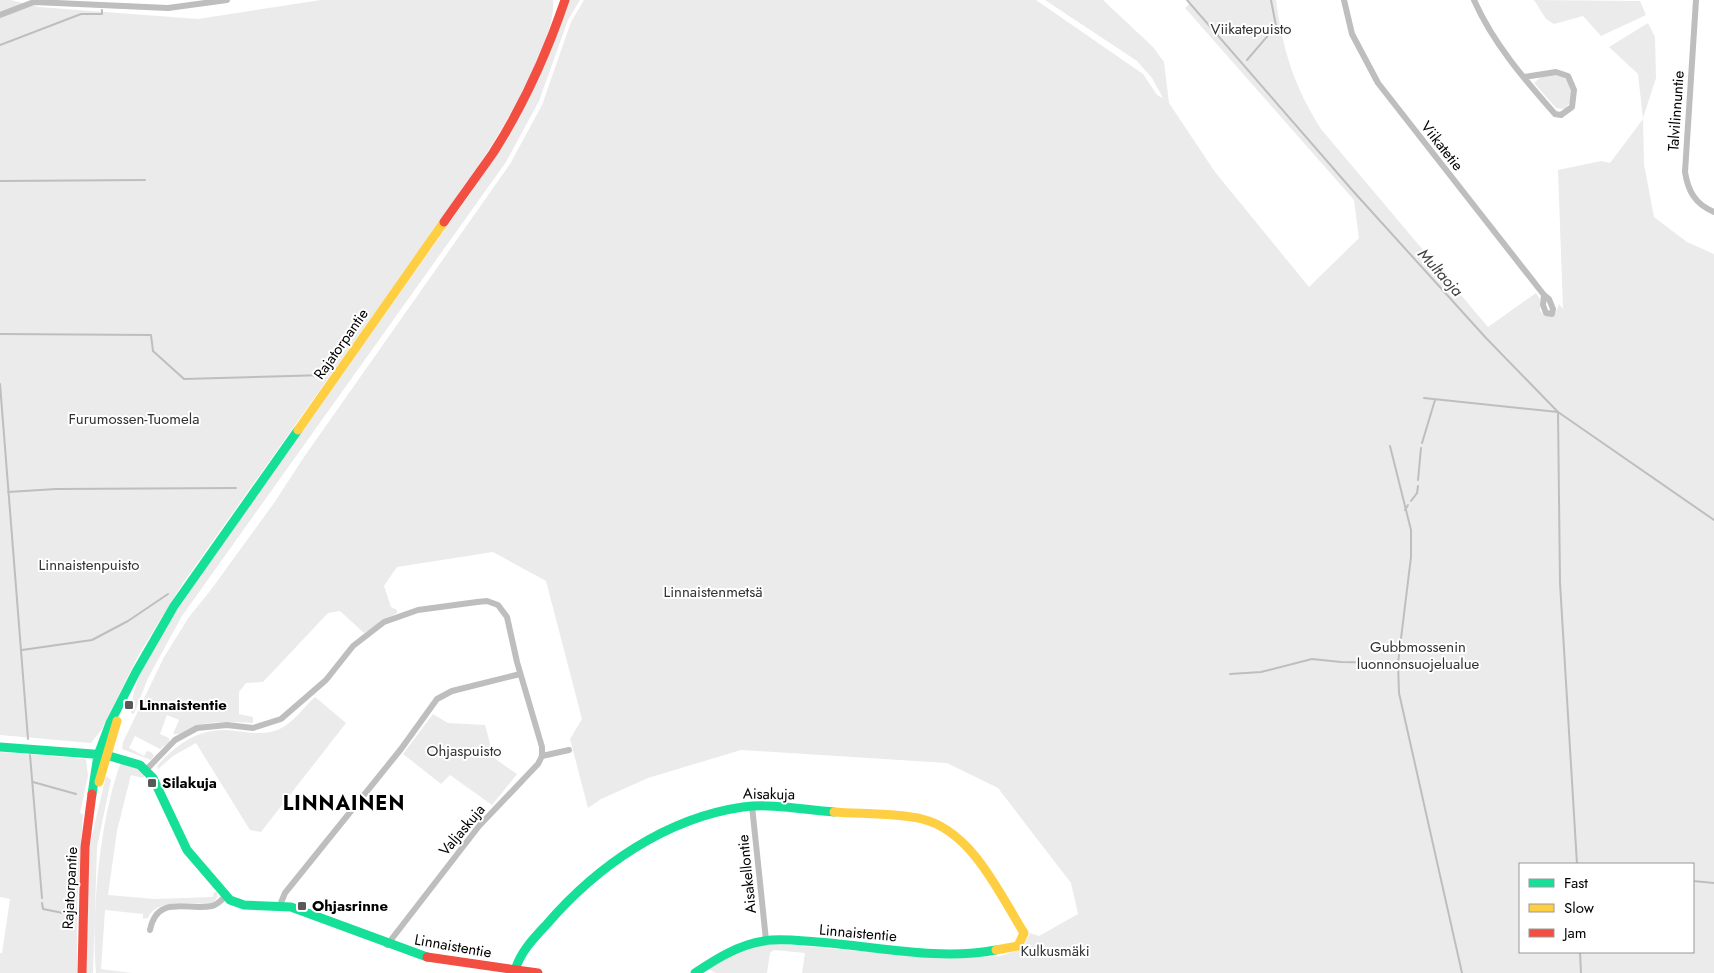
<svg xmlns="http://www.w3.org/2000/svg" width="1714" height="973" font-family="Jost,sans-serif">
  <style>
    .green { fill: #ebebeb; fill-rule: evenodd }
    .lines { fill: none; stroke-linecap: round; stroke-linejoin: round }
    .stream { stroke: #bebebe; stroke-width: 2 }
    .street { stroke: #bebebe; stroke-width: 6 }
    .fast { stroke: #16e098; stroke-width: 9 }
    .slow { stroke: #ffcf43; stroke-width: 9 }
    .jam { stroke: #f24e42; stroke-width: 9 }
    .poi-dot { fill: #595959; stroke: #fff; stroke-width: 2 }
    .labels { text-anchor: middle; stroke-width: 4; stroke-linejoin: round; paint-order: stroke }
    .park-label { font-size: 15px; fill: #323232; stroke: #fff }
    .street-label { font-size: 15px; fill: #000; stroke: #fff }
    .poi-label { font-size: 15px; font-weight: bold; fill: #000; stroke: #fff; text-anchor: start }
    .water-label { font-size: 16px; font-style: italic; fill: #434343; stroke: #fff }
    .district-label { font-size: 20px; font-weight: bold; letter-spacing: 1px; fill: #000; stroke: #fff }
  </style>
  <rect width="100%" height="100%" fill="#fff"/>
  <path class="green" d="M0,0H11L39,7L198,19L321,0H553C557,43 502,129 478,167L183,583L138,656L102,729L91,743L0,735Z
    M568,0H580L568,20L539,101L506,162L182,616L148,678L134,714L131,713C133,668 166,629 189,592L486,171C521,114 547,64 568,0Z
    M584,0H1036L1143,74L1157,95L1163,98L1152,78L1137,61L1045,0H1103L1153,47L1164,62L1169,103L1215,172L1309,287L1359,238L1354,200L1185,8L1190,3L1187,0H1276C1283,51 1294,86 1321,129L1488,327L1536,293L1540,299V311L1544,315L1555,314L1559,304L1563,309L1558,170L1601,161L1610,163L1643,119L1638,74L1609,47L1648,23L1655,37L1656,78L1643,118L1644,164L1654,217L1687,242L1714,254V973H802L805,953L774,950L770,953L767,973H716L706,968L725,956L766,943L938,958L1000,956L1022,949L1030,933L1039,936L1078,914L1071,883L998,788L947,763L741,750L648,778L601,799L588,808L570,739L582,719L546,581L493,552L397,567L384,586L391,607L397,610V613L364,633L340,611L328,613L263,682L246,683L239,692V714L253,717V723C235,722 217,721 200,725C191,727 182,736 173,734L179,720L167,715L160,734L169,738V742L160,749L135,736L129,748L144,756L147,751L151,752L154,756L151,760L122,749L123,742L164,657L189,617L210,591L274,503L304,457L510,164L542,105L571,22ZM1520,864H1693V952H1520Z
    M1534,0L1640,1L1646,15L1601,36L1583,16L1554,24L1546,19Z
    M1555,75L1563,76C1573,85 1575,101 1564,109L1556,108L1534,83L1542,76Z
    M315,697L346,723L261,832L250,830L196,743L173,756L158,769L157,766C179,742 202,726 236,731C252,733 270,736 285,726C296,719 305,706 315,697Z
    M433,714L448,723L485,725L494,758L517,774L492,805L450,775L441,784L403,754Z
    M0,752L86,759L88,776L80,813L83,814L77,906V973H0V953H2L10,899L0,897Z
    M121,762L129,763L146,774L143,778L131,775L117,831L108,895L155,899L213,897L214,892H217V897L213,904C195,904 156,897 148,918L143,919V914L105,910L101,969L132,973H96C91,914 100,817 121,762Z
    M106,776L111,780L97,847L93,973H85L89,848Z"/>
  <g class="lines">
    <path class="stream" d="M1187,0L1353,191L1486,338L1558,412L1714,520
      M0,45L81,14H102V10
      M1247,60L1276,26L1271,0
      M0,181L145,180
      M0,334L151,335L153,351L184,379L326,375
      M0,384L28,739
      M1424,398L1558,412L1560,583L1577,864
      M1422,443L1435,400
      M1390,446L1411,530V557L1398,663L1399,693L1462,973
      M1418,480L1421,448
      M8,492L56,489L236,488
      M1411,501L1417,493L1418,486
      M1405,510L1408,505
      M22,650L92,640L128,621L168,594
      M1230,674L1261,672L1312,659L1341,662L1398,663
      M30,755L42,898
      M33,782L76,794
      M1693,881L1714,883
      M42,903L43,909L73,915
      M1580,952L1581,973"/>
    <path class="street" d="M1344,0L1352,34L1378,83L1544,295L1549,299L1553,309L1552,314L1546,313L1543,305L1544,295
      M1474,0C1493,43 1524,79 1555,114L1561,115L1572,107L1574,90L1568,76L1556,72L1524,77
      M1696,0L1685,172C1688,191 1695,204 1714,212
      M0,15L34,2L168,8L227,0
      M147,769L175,740L197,728L227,725L253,728L281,719L326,680L353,646L384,622L418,610L477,602L487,601L498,605L507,617L517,662L542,747V756
      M752,806L766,940
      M280,905L285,893L401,749L437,699L452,691L520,674
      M150,930C157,894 187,911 212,906C217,905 221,900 225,897
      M387,945L479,826L538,764L542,756L569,750"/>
    <path class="fast" d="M0,747L106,755L140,765L153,778L187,850L230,900L244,905L291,907L427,957
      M92,794L98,755L110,723L136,672L174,606L298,430
      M515,970C521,951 534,938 547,924C597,866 666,818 743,807C772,803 805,810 834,812
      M695,973C716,959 738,945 764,941C781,938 800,941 817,942C876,946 937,961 996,950"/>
    <path class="slow" d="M298,430L444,222
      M99,782L117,721
      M834,812C859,814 899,813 922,819C972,831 999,893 1024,933L1018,946L996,950"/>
    <path class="jam" d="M444,222C460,199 477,176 493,153C523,106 547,53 565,0
      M427,957L538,973
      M82,973L85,847L92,794"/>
  </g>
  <g class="poi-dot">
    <rect x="124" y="700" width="10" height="10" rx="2.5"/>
    <rect x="147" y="778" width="10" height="10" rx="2.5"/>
    <rect x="297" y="901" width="10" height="10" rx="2.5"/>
  </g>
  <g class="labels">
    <g class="park-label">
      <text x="1251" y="34">Viikatepuisto</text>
      <text x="134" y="424">Furumossen-Tuomela</text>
      <text x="89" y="570">Linnaistenpuisto</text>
      <text x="713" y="597">Linnaistenmetsä</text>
      <text x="1418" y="652">Gubbmossenin<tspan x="1418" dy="17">luonnonsuojelualue</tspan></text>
      <text x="464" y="756">Ohjaspuisto</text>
      <text x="1055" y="956">Kulkusmäki</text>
    </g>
    <g class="street-label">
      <text transform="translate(1676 111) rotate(-86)" y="5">Talvilinnuntie</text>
      <text transform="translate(1442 146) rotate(52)" y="5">Viikatetie</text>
      <text transform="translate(341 344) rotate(-55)" y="5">Rajatorpantie</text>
      <text transform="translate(769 794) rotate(1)" y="5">Aisakuja</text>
      <text transform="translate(462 830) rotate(-50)" y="5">Valjaskuja</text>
      <text transform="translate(747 874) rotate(-96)" y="5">Aisakellontie</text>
      <text transform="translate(70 888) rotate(-87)" y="5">Rajatorpantie</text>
      <text transform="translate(858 933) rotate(5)" y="5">Linnaistentie</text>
      <text transform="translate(453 946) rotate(10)" y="5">Linnaistentie</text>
    </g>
    <g class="poi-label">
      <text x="139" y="710">Linnaistentie</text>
      <text x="162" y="788">Silakuja</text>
      <text x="312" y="911">Ohjasrinne</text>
    </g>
    <g class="water-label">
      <text transform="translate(1441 272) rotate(48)" y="6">Multaoja</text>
    </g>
    <g class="district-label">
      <text x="344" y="810">LINNAINEN</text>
    </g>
  </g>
  <rect x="1519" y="863" width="175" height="90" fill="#ffffff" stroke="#999999"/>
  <rect x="1529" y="879" width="25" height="8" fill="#16e098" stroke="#999999"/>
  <text x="1564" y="888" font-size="15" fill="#000000">Fast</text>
  <rect x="1529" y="904" width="25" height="8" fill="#ffcf43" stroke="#999999"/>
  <text x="1564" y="913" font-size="15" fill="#000000">Slow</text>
  <rect x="1529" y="929" width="25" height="8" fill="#f24e42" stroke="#999999"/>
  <text x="1564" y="938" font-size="15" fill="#000000">Jam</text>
</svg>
